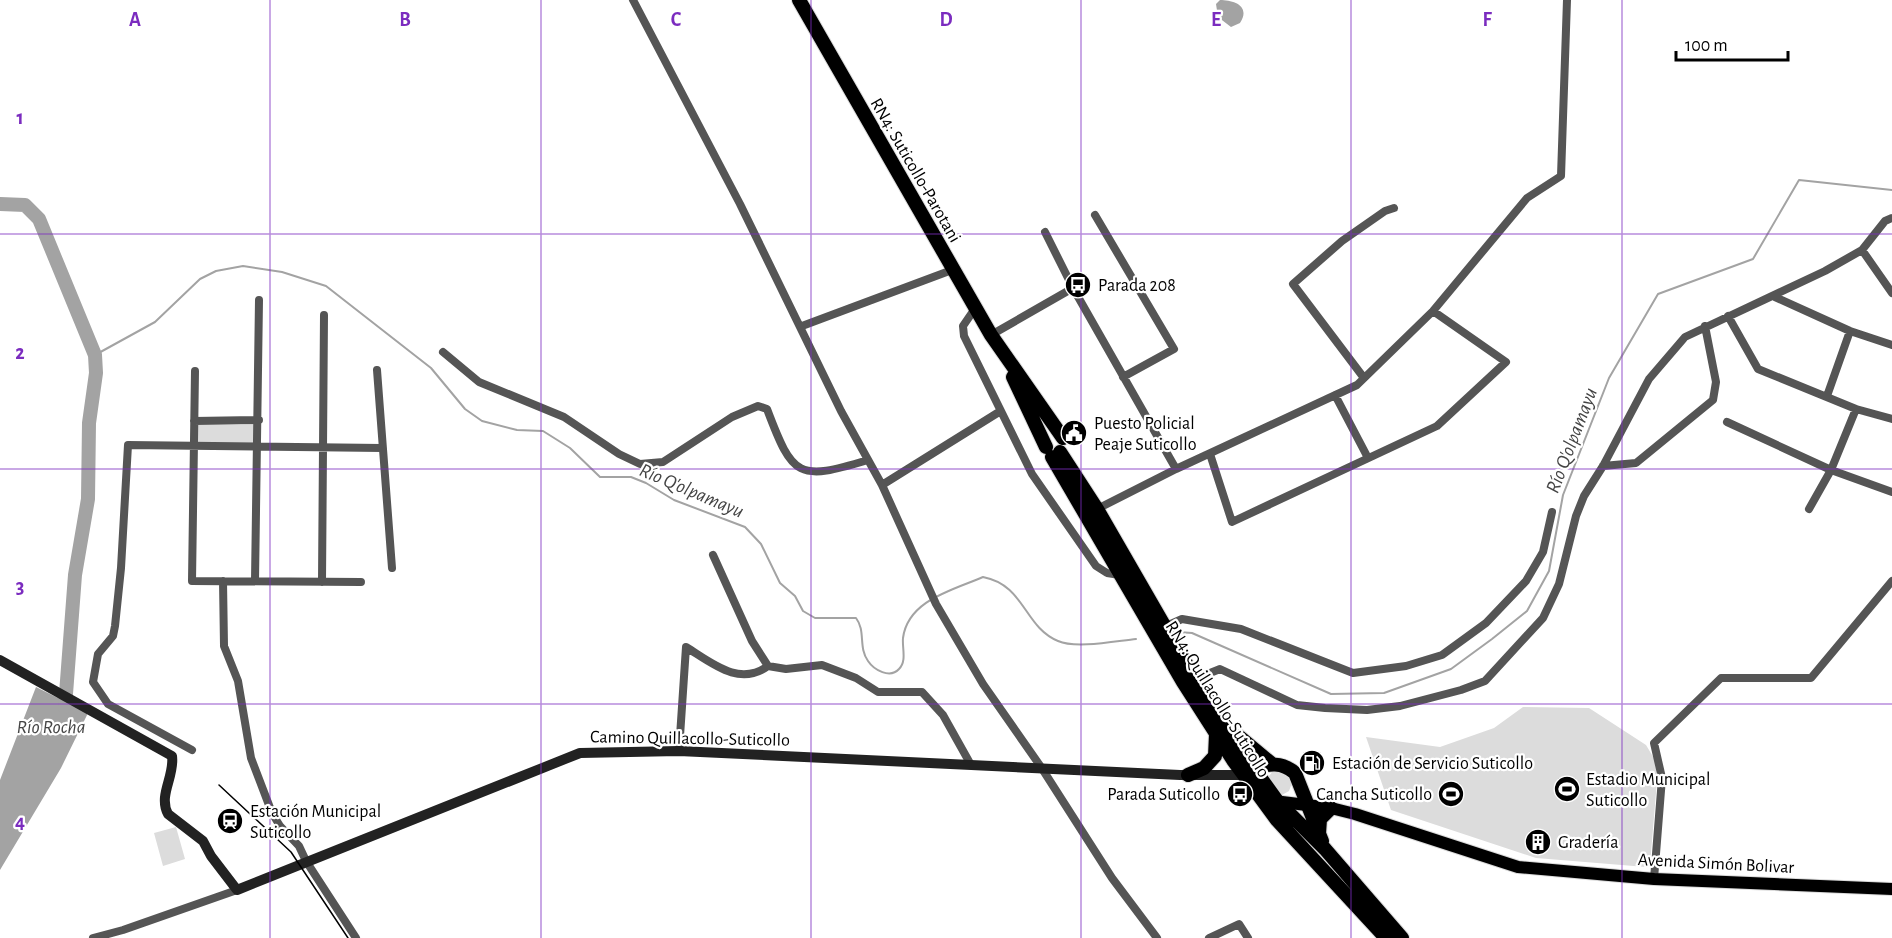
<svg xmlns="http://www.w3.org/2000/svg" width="1892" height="938" font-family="'Alegreya Sans',sans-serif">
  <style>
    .green { fill: #dcdcdc }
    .water { fill: #a3a3a3 }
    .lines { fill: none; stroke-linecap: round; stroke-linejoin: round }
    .stream { stroke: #a3a3a3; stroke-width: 2 }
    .river { stroke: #a3a3a3; stroke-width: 14 }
    .primary-casing { stroke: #dbdbdb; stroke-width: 14 }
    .trunk-casing { stroke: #dbdbdb; stroke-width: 16 }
    .minor { stroke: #555; stroke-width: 8 }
    .secondary { stroke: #222; stroke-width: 10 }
    .primary { stroke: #000; stroke-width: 12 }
    .trunk { stroke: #000; stroke-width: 14 }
    .tram { stroke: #000; stroke-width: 1.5 }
    .grid { fill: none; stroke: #7b2cbf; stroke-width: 1.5; stroke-opacity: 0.55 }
    .labels { text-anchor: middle; stroke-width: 4.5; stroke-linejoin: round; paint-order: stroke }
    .street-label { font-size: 18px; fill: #000; stroke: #fff }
    .poi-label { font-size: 18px; fill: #000; stroke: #fff; text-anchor: start }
    .water-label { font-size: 20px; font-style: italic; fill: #444; stroke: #fff }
    .grid-label { font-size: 20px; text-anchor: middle; font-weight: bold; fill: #7b2cbf; stroke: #fff; stroke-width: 4.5; stroke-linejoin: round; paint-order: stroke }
  </style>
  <rect width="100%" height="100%" fill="#fff"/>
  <path class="green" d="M197,424L256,425V443H197Z
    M1523,707L1589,708L1646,745L1655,760L1657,781L1650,865L1646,867L1536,858L1391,810L1366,737L1440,747L1494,728Z
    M1275,769L1288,772L1292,783L1289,791L1282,795L1268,777Z
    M176,827L185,859L163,866L154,833Z"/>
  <path class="water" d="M1220,0C1234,0 1251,6 1240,23L1231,27L1218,17L1216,4Z
    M36,687L88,713L61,768L0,870V780Z"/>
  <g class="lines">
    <path class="stream" d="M95,355L155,322L200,279L216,271L243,266L282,272L326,286L431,368L465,409L482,421L517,430L543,431L570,448L600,477H631L646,483L674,500L745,527L761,544L780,583L795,596L803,611L815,618H856C866,631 858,647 868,661C874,670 890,679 899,669C907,661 902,648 903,638C908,600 953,590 983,577C1025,585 1024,627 1058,641C1076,649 1116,641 1136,639
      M1178,632L1192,633L1331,694L1384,693L1451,669L1492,639L1527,611L1549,571L1563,495L1609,378L1658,294L1753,259L1799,180L1892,190"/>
    <path class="river" d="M0,204L25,205L39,219L95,355L96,373L89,423L88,499L75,575L65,707"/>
    <g class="primary-casing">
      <path id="primary" d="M1274,801L1331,808L1355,814L1518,867L1654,879L1892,889"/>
    </g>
    <g class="trunk-casing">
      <path id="trunk" d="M799,0L991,335L1063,438
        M1013,377L1046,447
        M1060,452L1097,509L1195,679L1254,769L1278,802L1325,849L1402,938
        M1052,457L1183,682L1233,760L1277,820L1386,938
        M1237,735L1272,764
        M1254,769C1269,763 1282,762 1295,773L1322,841
        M1188,775L1204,768L1215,756L1216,734
        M1319,834L1320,819L1331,808"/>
    </g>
    <path class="minor" d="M633,0L740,204L841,411L882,485L936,604L983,684L1041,767L1112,878L1157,938
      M1095,215L1174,349L1123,377
      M1045,232L1073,288L1176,469
      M1862,250L1892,293
      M1775,297L1850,331L1892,345
      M976,307L963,326L964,336L1032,474L1096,566L1107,573L1120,575
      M1728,316L1758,369L1856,409L1892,419
      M802,326L952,270
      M991,335L1073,288
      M443,352L479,382L564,417L619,454L640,464L663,462L732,417L758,406L767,409C793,478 798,481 868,460
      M377,370L392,568
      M195,371L192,581L361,582
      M1364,378L1293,284L1342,241L1385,211L1394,208
      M1335,395L1368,458
      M1827,396L1850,331
      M194,421L259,420
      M1727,422L1831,470L1892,492
      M1210,454L1232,522L1437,426L1506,362L1433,311
      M1603,466L1636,463L1713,400L1716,382L1705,326
      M882,485L999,412
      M1097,509L1176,469L1357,385L1433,311L1527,198L1561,176L1567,0
      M1809,509L1831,470L1856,409
      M713,555L752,641L768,666
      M223,581L224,646L238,681L251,758L272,813L280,826L299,846L306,861L356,938
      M255,581L259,300
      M322,582L324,315
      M1164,627L1182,619L1241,629L1353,673L1406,666L1442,655L1486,623L1526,581L1543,552L1552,512
      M1195,679L1220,669L1297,705L1325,708L1367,710L1400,706L1461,690L1485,681L1543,618L1559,584L1576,516L1584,496L1603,466L1649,379L1685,337L1825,271L1862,250L1885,221L1892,218
      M192,750L108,704L93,682L98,654L113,636L115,626L121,568L128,445L382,448
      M679,751L686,647C712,663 739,687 768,666L786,669L822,665L856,678L878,692H922L943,715L971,765
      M1654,879L1662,778L1654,743L1721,678H1811L1892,581
      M93,938L123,930L237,890
      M1209,938L1239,924L1248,938"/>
    <path class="secondary" d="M0,660L172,756C175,776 158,795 168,814L203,841L211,856L237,890L580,753L679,751L1180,775H1243L1248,772"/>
    <use href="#primary" class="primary"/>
    <use href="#trunk" class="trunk"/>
    <path class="tram" d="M219,785L291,852L348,938"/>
  </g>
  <path class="grid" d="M270,0V938M541,0V938M811,0V938M1081,0V938M1351,0V938M1622,0V938M0,234H1892M0,469H1892M0,704H1892"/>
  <defs>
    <g id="bus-disc" transform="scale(1.35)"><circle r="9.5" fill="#000" stroke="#fff"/><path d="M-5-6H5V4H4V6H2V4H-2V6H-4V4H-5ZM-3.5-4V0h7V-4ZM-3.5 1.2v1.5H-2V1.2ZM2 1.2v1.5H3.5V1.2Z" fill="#fff"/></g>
    <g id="civic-disc" transform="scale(1.35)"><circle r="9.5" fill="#000" stroke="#fff"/><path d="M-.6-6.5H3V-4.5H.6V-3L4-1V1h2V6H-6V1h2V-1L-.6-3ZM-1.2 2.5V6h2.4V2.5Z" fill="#fff"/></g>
    <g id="fuel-disc" transform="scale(1.35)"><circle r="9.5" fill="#000" stroke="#fff"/><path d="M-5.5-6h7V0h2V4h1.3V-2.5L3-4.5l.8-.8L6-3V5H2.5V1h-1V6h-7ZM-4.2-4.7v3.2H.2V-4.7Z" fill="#fff"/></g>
    <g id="stadium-disc" transform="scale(1.35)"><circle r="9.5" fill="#000" stroke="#fff"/><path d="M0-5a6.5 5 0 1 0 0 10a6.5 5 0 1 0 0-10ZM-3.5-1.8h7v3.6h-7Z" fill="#fff"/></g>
    <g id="station-disc" transform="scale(1.35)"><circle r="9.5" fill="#000" stroke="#fff"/><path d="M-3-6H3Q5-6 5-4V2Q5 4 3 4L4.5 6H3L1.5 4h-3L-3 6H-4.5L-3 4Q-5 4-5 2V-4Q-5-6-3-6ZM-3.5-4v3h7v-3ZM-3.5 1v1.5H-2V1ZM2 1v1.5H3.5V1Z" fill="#fff"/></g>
    <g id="building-disc" transform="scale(1.35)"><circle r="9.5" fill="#000" stroke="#fff"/><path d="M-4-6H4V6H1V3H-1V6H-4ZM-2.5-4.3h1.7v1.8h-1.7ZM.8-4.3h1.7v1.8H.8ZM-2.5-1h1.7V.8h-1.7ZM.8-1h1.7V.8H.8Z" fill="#fff"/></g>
  </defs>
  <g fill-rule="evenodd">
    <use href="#bus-disc" x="1078" y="285"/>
    <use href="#civic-disc" x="1074" y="433"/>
    <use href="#fuel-disc" x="1312" y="763"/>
    <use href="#stadium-disc" x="1567" y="789"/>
    <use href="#bus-disc" x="1240" y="794"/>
    <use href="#stadium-disc" x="1451" y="794"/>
    <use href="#station-disc" x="230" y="821"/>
    <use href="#building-disc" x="1538" y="842"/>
  </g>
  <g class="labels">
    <g class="street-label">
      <text transform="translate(916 170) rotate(60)" y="6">RN4: Suticollo-Parotani</text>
      <text transform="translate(1218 699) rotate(58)" y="6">RN4: Quillacollo-Suticollo</text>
      <text transform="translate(690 738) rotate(1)" y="6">Camino Quillacollo-Suticollo</text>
      <text transform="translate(1716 863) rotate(3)" y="6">Avenida Simón Bolivar</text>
    </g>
    <g class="poi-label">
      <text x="1098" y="291">Parada 208</text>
      <text x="1094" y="429">Puesto Policial<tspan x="1094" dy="21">Peaje Suticollo</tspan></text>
      <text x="1332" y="769">Estación de Servicio Suticollo</text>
      <text x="1586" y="785">Estadio Municipal<tspan x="1586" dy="21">Suticollo</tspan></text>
      <text x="1220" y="800" text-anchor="end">Parada Suticollo</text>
      <text x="1432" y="800" text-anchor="end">Cancha Suticollo</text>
      <text x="250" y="817">Estación Municipal<tspan x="250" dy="21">Suticollo</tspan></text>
      <text x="1558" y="848">Gradería</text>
    </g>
    <g class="water-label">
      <text transform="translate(1571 440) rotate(-69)" y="7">Río Q'olpamayu</text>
      <text transform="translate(692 490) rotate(23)" y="7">Río Q'olpamayu</text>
      <text x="51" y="733">Río Rocha</text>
    </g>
  </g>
  <g class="grid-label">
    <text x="135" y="26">A</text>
    <text x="405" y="26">B</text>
    <text x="676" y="26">C</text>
    <text x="946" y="26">D</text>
    <text x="1216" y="26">E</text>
    <text x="1487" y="26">F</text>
    <text x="20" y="124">1</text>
    <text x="20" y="359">2</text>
    <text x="20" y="593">3</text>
    <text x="20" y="828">4</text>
  </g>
  <path d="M1676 51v9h112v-9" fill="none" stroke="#000000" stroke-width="3"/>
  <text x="1685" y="51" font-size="18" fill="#000000" stroke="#ffffff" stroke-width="4.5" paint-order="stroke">100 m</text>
</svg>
